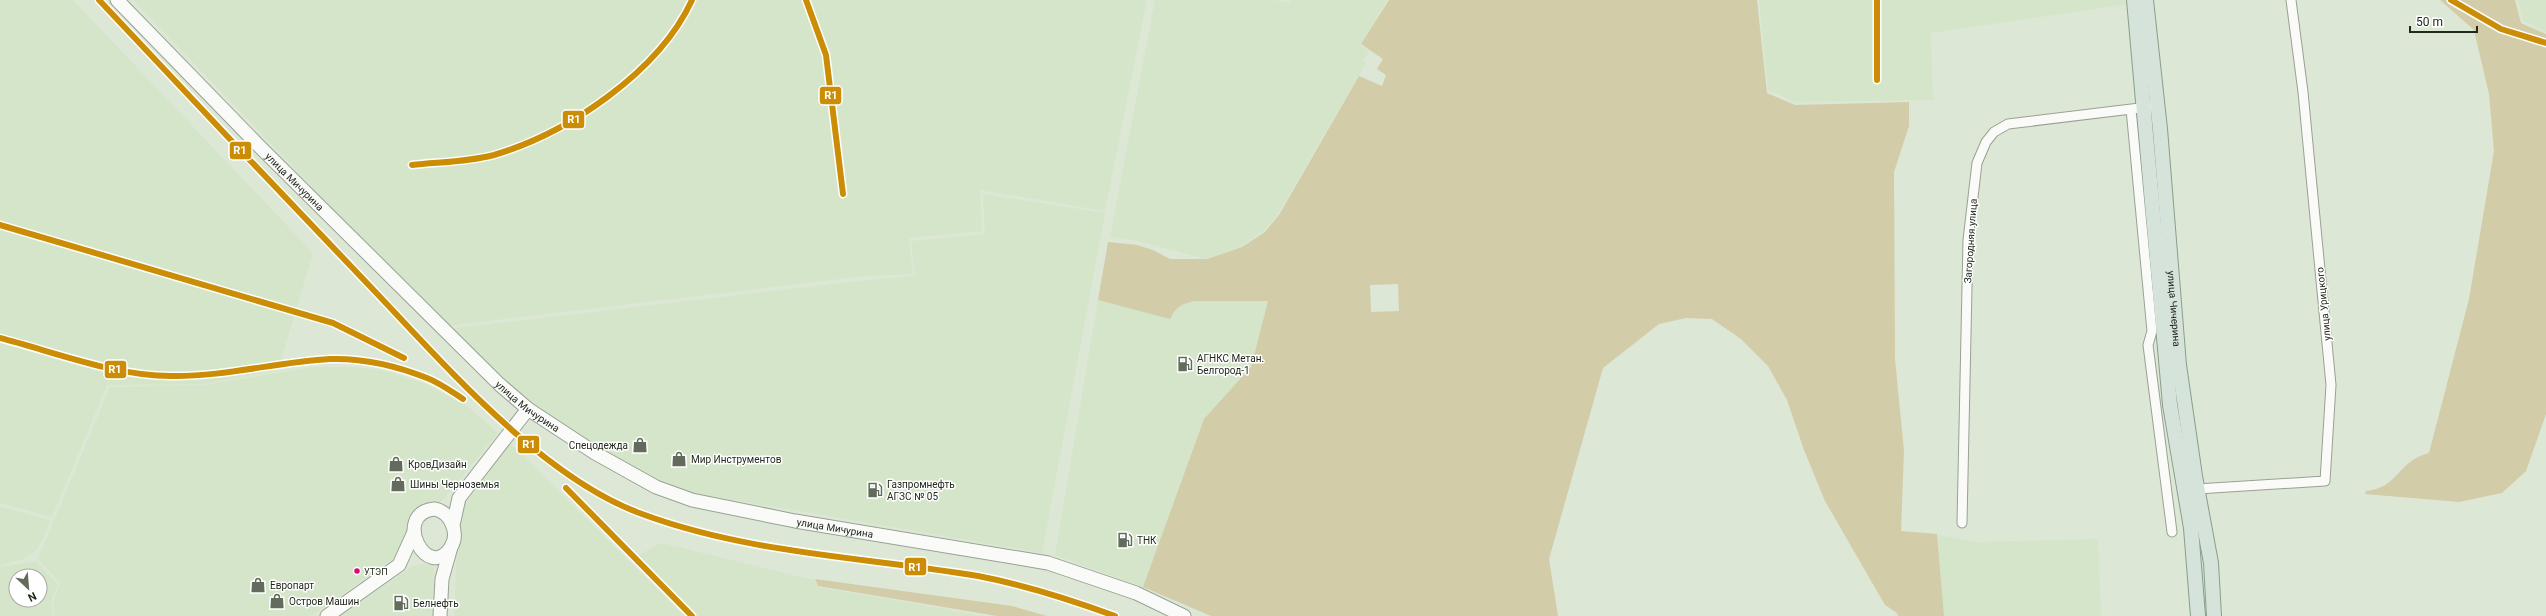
<svg xmlns="http://www.w3.org/2000/svg" width="2546" height="616" font-family="Roboto,sans-serif">
  <style>
    .built { fill: #d5e5c9; fill-rule: evenodd }
    .green { fill: #d3cca8; fill-rule: evenodd }
    .lines { fill: none; stroke-linecap: round; stroke-linejoin: round }
    .street-casing { stroke: #99a194; stroke-width: 11 }
    .secondary-casing { stroke: #99a194; stroke-width: 15 }
    .primary-casing { stroke: #879f8c; stroke-width: 16 }
    .street { stroke: #fafbf9; stroke-width: 9 }
    .secondary { stroke: #fafbf9; stroke-width: 13 }
    .primary { stroke: #d6e3da; stroke-width: 14 }
    .rail-1-casing { stroke: #fff; stroke-width: 9 }
    .rail-1 { stroke: #cc8d06; stroke-width: 6 }
    .bus-dot { fill: #e5007d; stroke: #fff; stroke-width: 1.5 }
    .labels { text-anchor: middle; stroke-width: 3; stroke-linejoin: round; paint-order: stroke }
    .bus-label { font-size: 9px; fill: #22281d; stroke: #fff; text-anchor: start }
    .street-label { font-size: 10px; fill: #22281d; stroke: #fff }
    .poi-label { font-size: 10px; fill: #22281d; stroke: #fff; text-anchor: start }
    .line-badge { stroke: #fff; stroke-width: 1.5 }
    .badge-label { font-size: 11px; text-anchor: middle; font-weight: bold; fill: #fff }
  </style>
  <rect width="100%" height="100%" fill="#dde7d5"/>
  <path class="built" d="M0,0H73L313,253L278,370L204,384L107,385L52,517L0,503Z
    M133,0H1147L1105,211L980,190L982,231L909,238L913,274L865,276L446,326Z
    M1155,0H1274L1289,3L1290,0H1387L1360,45L1369,51L1363,61L1366,63L1278,214L1264,231L1241,246L1206,259L1138,241L1110,237Z
    M1759,0H2128V4L1931,33L1933,100L1795,102L1768,90Z
    M2518,0H2546V32L2523,21Z
    M983,194L1105,213L1042,553L676,490L617,462L535,405L447,329L868,280L915,276L911,241L985,234Z
    M1098,300L1170,318L1175,308L1182,303L1194,301H1268L1251,367L1204,419L1143,587L1055,555Z
    M314,367H352L386,371L424,383L468,407L498,433L393,559L311,616H55L53,602L60,583L38,559L110,387L204,385Z
    M511,444L684,616H454L458,522L461,509Z
    M0,507L50,520L43,539L36,550L24,559L0,565Z
    M1938,535L1977,542L2098,539L2101,616H1939Z
    M661,543L814,580L818,587L984,616H696L637,556Z
    M434,560L433,616H340L413,566Z
    M36,561L58,584L51,601L53,616H0V567ZM16,576H40V600H16Z"/>
  <path class="green" d="M1389,0H1757L1767,93L1795,105L1909,102V126L1894,172L1895,359L1904,451L1901,531L1937,534L1944,616H1898L1897,613L1885,605L1825,501L1804,450L1787,400L1768,366L1741,339L1712,319L1686,318L1659,324L1603,368L1549,559L1558,616H1211L1143,587L1204,419L1251,367L1268,301H1194C1181,304 1176,307 1170,319L1098,300L1108,242L1137,245L1153,250L1170,259H1207L1242,247L1265,232L1279,215L1359,76L1382,86L1386,75L1377,69L1383,59L1361,44ZM1398,284L1399,311L1371,312L1370,285Z
    M2440,0H2515L2521,23L2546,34V414L2526,471L2502,493L2459,502L2365,494L2366,491C2399,488 2397,461 2429,453L2469,299L2494,151L2489,94L2474,30Z
    M815,579L1012,606L1047,616H997L818,586Z"/>
  <g class="lines">
    <g class="street-casing">
      <path id="street" d="M2131,109L2152,331L2148,345L2172,532
        M2197,489L2325,481L2331,385L2303,92L2291,0
        M1962,523L1968,240L1977,163L1986,142L1994,132L2008,124L2148,107"/>
    </g>
    <g class="secondary-casing">
      <g id="secondary">
        <path id="s1" d="M117,0L259,146L499,384L528,409L595,453L656,487L692,500L795,521L1048,563L1136,593L1184,616"/>
        <path d="M434,509C450,511 460,533 451,547C428,584 391,514 434,509Z"/>
        <path d="M453,525L459,498L528,409"/>
        <path d="M327,616L399,565L414,532"/>
        <path d="M440,616L442,579L451,547"/>
      </g>
    </g>
    <g class="primary-casing">
      <g id="primary">
        <path d="M2134,0L2170,405L2191,528L2198,616"/>
        <path id="s2" d="M2146,0L2160,129L2179,365L2195,476L2211,563L2214,616"/>
      </g>
    </g>
    <use href="#street" class="street"/>
    <use href="#secondary" class="secondary"/>
    <use href="#primary" class="primary"/>
    <g class="rail-1-casing">
      <path id="rail-1" d="M99,0C187,94 275,187 364,280C440,359 538,476 642,514C750,554 866,557 978,576C1025,585 1069,599 1115,616
        M806,0L826,55L843,194
        M2451,0L2501,29L2546,43
        M1877,80V0
        M412,165C439,162 468,162 494,155C568,133 659,72 692,0
        M0,225L333,323L404,358
        M0,338C54,352 115,376 171,376C224,377 276,362 330,359C362,358 397,366 427,378C440,383 452,392 463,399
        M566,488L692,616"/>
    </g>
    <use href="#rail-1" class="rail-1"/>
  </g>
  <defs>
    <g id="fuel-bare" transform="scale(1.2)"><path d="M-5.5-6h7V0h2V4h1.3V-2.5L3-4.5l.8-.8L6-3V5H2.5V1h-1V6h-7ZM-4.2-4.7v3.2H.2V-4.7Z" fill="#636b5d" stroke="#fff" stroke-width="2.5" paint-order="stroke"/></g>
    <g id="shop-bare" transform="scale(1.2)"><path d="M-5-2.5h2.3a2.7 3.5 0 0 1 5.4 0H5L5.5 6h-11ZM-1.5-2.5h3a1.5 2.3 0 0 0-3 0Z" fill="#636b5d" stroke="#fff" stroke-width="2.5" paint-order="stroke"/></g>
  </defs>
  <g fill-rule="evenodd">
    <use href="#fuel-bare" x="1185" y="364"/>
    <use href="#shop-bare" x="640" y="445"/>
    <use href="#shop-bare" x="679" y="459"/>
    <use href="#shop-bare" x="396" y="464"/>
    <use href="#shop-bare" x="398" y="484"/>
    <use href="#fuel-bare" x="875" y="490"/>
    <use href="#fuel-bare" x="1125" y="540"/>
    <use href="#shop-bare" x="258" y="585"/>
    <use href="#shop-bare" x="277" y="601"/>
    <use href="#fuel-bare" x="401" y="603"/>
  </g>
  <circle class="bus-dot" cx="357" cy="571" r="3.5"/>
  <g class="labels">
    <g class="bus-label">
      <text x="364" y="575">УТЭП</text>
    </g>
    <g class="street-label">
      <text dy="4" stroke="none"><textPath href="#s1" startOffset="254">улица Мичурина</textPath></text>
      <text transform="translate(1970 241) rotate(-86)" y="4">Загородняя улица</text>
      <text transform="translate(2323 304) rotate(-96)" y="4">улица Урицкого</text>
      <text dy="4" stroke="none"><textPath href="#s2" startOffset="310">улица Чичерина</textPath></text>
      <text dy="4" stroke="none"><textPath href="#s1" startOffset="578">улица Мичурина</textPath></text>
      <text dy="4" stroke="none"><textPath href="#s1" startOffset="914">улица Мичурина</textPath></text>
    </g>
    <g class="poi-label">
      <text x="1197" y="362">АГНКС Метан.<tspan x="1197" dy="12">Белгород-1</tspan></text>
      <text x="628" y="449" text-anchor="end">Спецодежда</text>
      <text x="691" y="463">Мир Инструментов</text>
      <text x="408" y="468">КровДизайн</text>
      <text x="410" y="488">Шины Черноземья</text>
      <text x="887" y="488">Газпромнефть<tspan x="887" dy="12">АГЗС № 05</tspan></text>
      <text x="1137" y="544">ТНК</text>
      <text x="270" y="589">Европарт</text>
      <text x="289" y="605">Остров Машин</text>
      <text x="413" y="607">Белнефть</text>
    </g>
  </g>
  <g class="line-badge">
    <rect x="819" y="86" width="23" height="19" rx="4" fill="#cc8d06"/>
    <rect x="562" y="110" width="23" height="19" rx="4" fill="#cc8d06"/>
    <rect x="229" y="141" width="23" height="19" rx="4" fill="#cc8d06"/>
    <rect x="104" y="360" width="23" height="19" rx="4" fill="#cc8d06"/>
    <rect x="517" y="435" width="23" height="19" rx="4" fill="#cc8d06"/>
    <rect x="904" y="557" width="23" height="19" rx="4" fill="#cc8d06"/>
  </g>
  <g class="badge-label">
    <text x="831" y="99">R1</text>
    <text x="574" y="123">R1</text>
    <text x="240" y="154">R1</text>
    <text x="115" y="373">R1</text>
    <text x="529" y="448">R1</text>
    <text x="915" y="571">R1</text>
  </g>
  <g transform="translate(28 588) rotate(154)"><circle r="19" fill="#ffffff" stroke="#a7a9a5"/>
  <path d="M0-3L7 15L0 10L-7 15Z" fill="#636b5d"/>
  <text y="-6" font-size="11" font-weight="bold" text-anchor="middle" fill="#22281d">N</text>
  </g>
  <path d="M2410 26v6h67v-6" fill="none" stroke="#22281d" stroke-width="2"/>
  <text x="2416" y="26" font-size="12" fill="#22281d" stroke="#ffffff" stroke-width="3" paint-order="stroke">50 m</text>
</svg>
